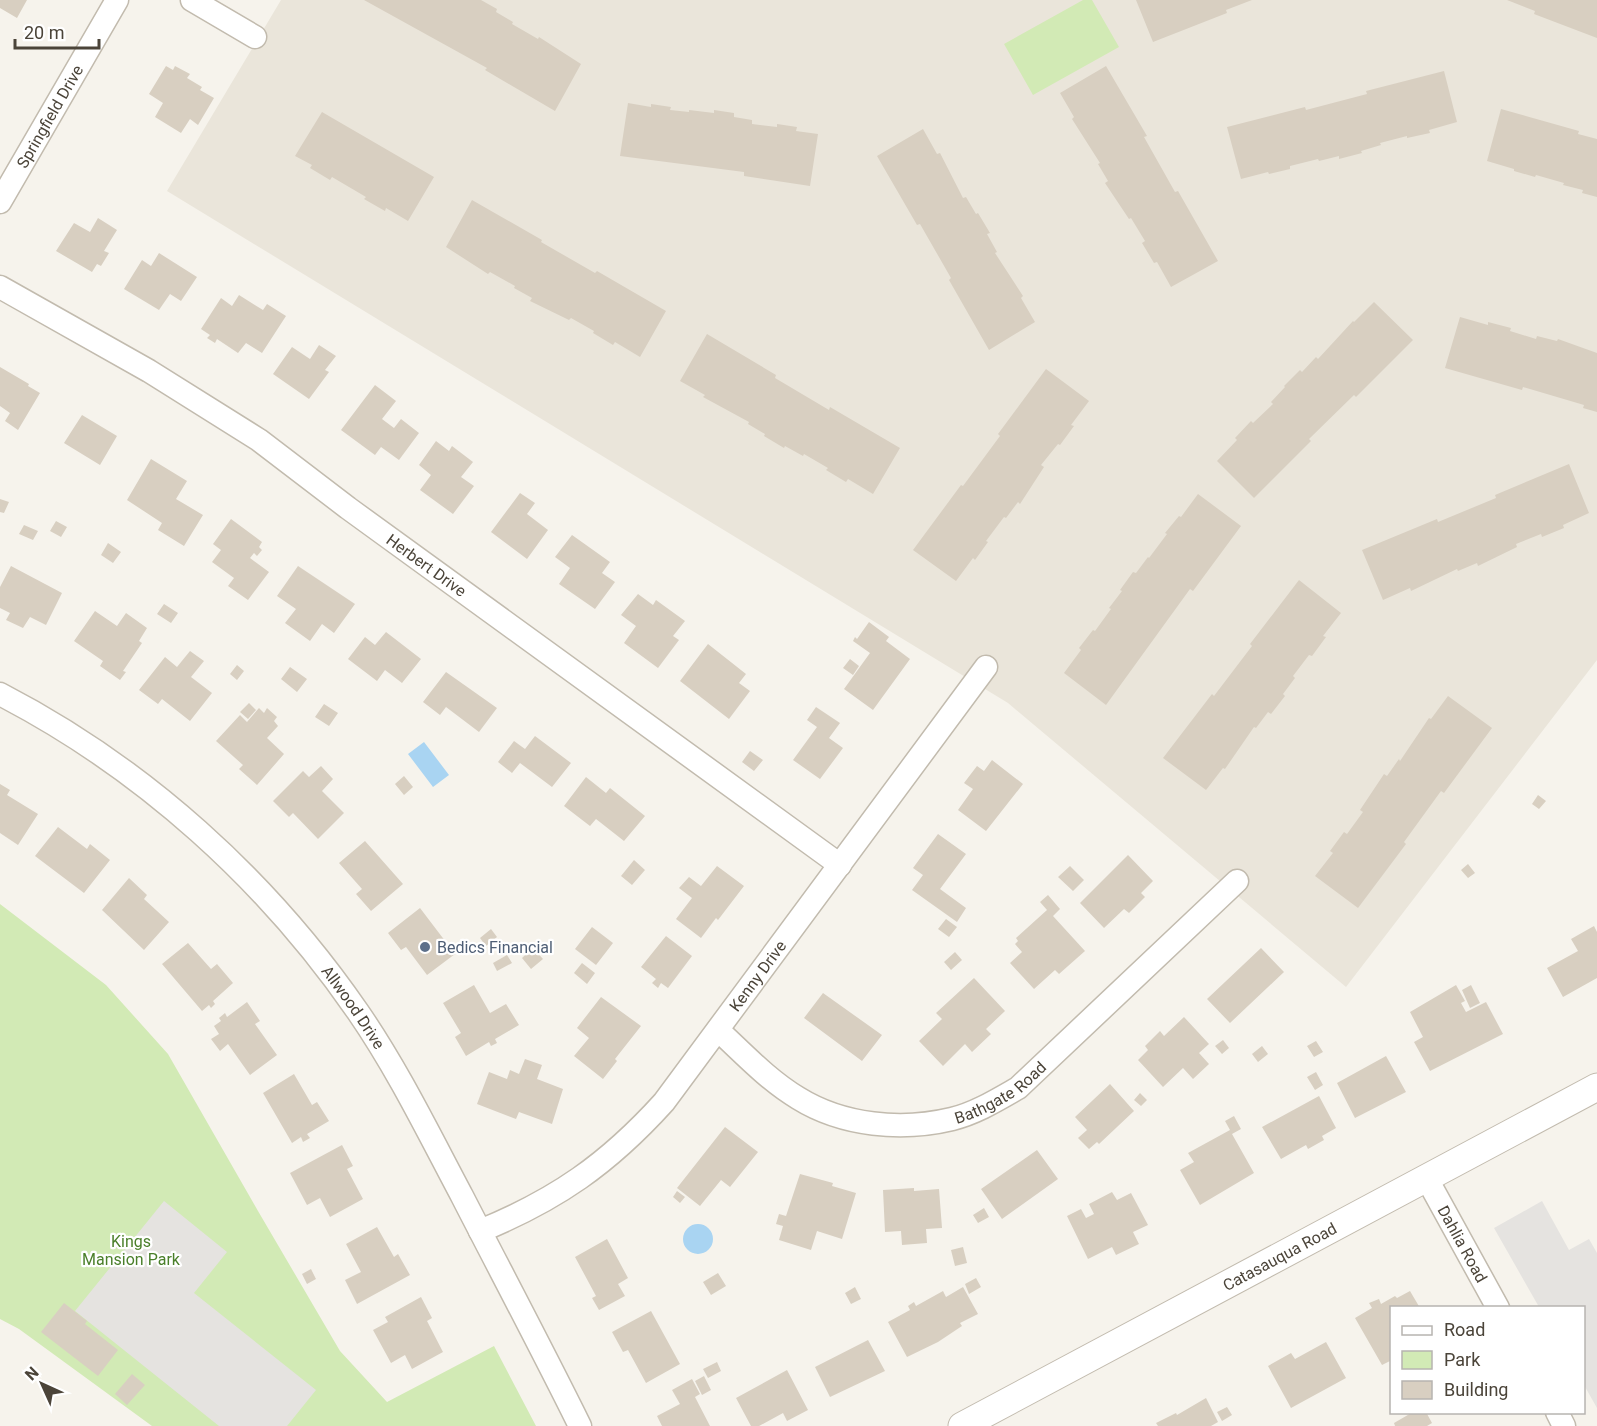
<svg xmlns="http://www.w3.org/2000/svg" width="1597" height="1426" font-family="Roboto,sans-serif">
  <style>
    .residential { fill: #eae5da }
    .green { fill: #d2eab5 }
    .parking { fill: #e5e3e0 }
    .water { fill: #a9d4f2 }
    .building { fill: #d8cfc1 }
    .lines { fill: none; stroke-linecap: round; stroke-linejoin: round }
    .minor-casing { stroke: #c2bbae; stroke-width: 25 }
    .tertiary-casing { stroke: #c2bbae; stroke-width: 29 }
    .minor { stroke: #fff; stroke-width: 22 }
    .tertiary { stroke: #fff; stroke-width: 27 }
    .service-dot { fill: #5c6f8a; stroke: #fff; stroke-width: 2 }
    .labels { text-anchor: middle; stroke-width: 4.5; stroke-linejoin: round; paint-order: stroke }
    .street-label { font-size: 16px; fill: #4b4439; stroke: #fff }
    .service-label { font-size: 16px; fill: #4e5e75; stroke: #fff; text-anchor: start }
    .park-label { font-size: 16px; fill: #4a7f2a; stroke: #fff }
  </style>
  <rect width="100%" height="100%" fill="#f6f3ec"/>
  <path class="residential" d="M281,0H1597V660L1346,987L1008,703L167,191Z"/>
  <path class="green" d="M1083,0H1092L1119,47L1033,95L1004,44Z
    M0,904L106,985L168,1054L258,1211L340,1351L387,1402L494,1346L536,1426H152L19,1329L0,1319Z"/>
  <path class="parking" d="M164,1201L227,1252L194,1293L316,1390L287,1426H219L75,1311Z
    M1542,1201L1569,1250L1589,1239L1597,1253V1408L1584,1385V1308L1539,1307L1494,1228Z"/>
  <path class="water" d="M424,742L449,775L433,787L408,754Z
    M683 1239a15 15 0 1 1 30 0a15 15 0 1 1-30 0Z"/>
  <path class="building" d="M0,0H27L17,18L0,8Z
    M364,0H481L497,9L496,12L513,22L512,24L538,39L539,37L581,64L555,111L485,70L487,68Z
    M1136,0H1252L1226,10L1227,13L1153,42Z
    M1507,0H1597V38L1534,14L1535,11Z
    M166,66L173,70L175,66L190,74L187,78L202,87L200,90L214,98L198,125L190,119L181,133L155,117L163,103L149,94Z
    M1106,66L1147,136L1144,137L1175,192L1178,191L1218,261L1171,287L1157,262L1154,263L1142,243L1145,241L1131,218L1129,219L1105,183L1108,181L1098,164L1100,163L1072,119L1074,117L1060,93Z
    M1444,71L1457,122L1429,130L1430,133L1407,138V136L1380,143L1381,145L1361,151L1362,153L1339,159V156L1319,161L1318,159L1290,166V169L1269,174L1268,172L1241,179L1227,127L1305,107L1306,110L1367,94L1366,91Z
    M628,103L651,107V104L671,107L670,110L689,112V110L714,113V110L734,113V117L752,120V124L777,127V124L797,127L796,131L818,134L810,186L744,176V172L620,156Z
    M1501,109L1579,131L1578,134L1597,139V197L1582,193L1583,190L1563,185L1564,183L1536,175L1535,177L1514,171V169L1487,161Z
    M322,112L434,177L408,221L386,208L385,211L364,199L366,197L332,177L330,180L310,168L312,165L295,156Z
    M923,129L937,154L940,153L963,198L966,197L976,214L978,213L990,233L987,234L997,252L995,253L1023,296L1021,298L1035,322L989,350L949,280L951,278L920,224L917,225L877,156Z
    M472,200L542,240L541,242L595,273L597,271L666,311L640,357L615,342L613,345L593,333L594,331L571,318L569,320L530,301L532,298L514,288L515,286L490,272L488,274L446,247Z
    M98,218L117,230L104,251L109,253L101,266L97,264L92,272L56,251L74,223L90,232Z
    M159,253L197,277L181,301L170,294L159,310L124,289L142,260L151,266Z
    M239,295L263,310L267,304L286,316L262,353L246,343L238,353L217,339L215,343L207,338L210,335L201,329L221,298L232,306Z
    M1374,302L1413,340L1356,397L1354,395L1309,439L1311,441L1254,498L1217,461L1237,440L1235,438L1251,421L1253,423L1273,404L1271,402L1285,387L1284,386L1300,370L1302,372L1316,357L1318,359L1353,321L1354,322Z
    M1460,317L1488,325V322L1511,328L1510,331L1536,339L1537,336L1557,341L1558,339L1597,353V412L1583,408L1584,405L1523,387L1522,390L1445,368Z
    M707,334L776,375L775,378L829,410L830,407L900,448L873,494L848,479L846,482L826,470L828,468L804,454L803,456L785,446L784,448L764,436L765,434L748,424L749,422L703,397L705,395L680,381Z
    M319,345L336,356L325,370L329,372L309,399L273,374L292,347L310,359Z
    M0,367L29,384L28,386L40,393L18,430L5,421L10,413L0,406Z
    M1046,369L1089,401L1071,425L1074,426L1060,445L1058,444L1041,465L1044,467L1020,504L1018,502L1006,518L1004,517L986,541L988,542L975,560L973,558L956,581L913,550L961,485L963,486L1000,436L998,434Z
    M375,385L396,401L382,419L394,428L401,419L419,433L399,460L381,447L375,455L341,430Z
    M82,415L117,436L100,465L64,443Z
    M436,441L449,451L452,446L473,462L461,477L474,486L453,514L420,490L431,475L419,465Z
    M151,459L187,481L176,499L203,515L184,546L158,530L162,523L127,500Z
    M1569,464L1589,513L1563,525L1564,528L1542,537L1541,534L1516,544L1517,547L1478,566L1477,563L1458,571L1457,569L1411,591L1410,588L1383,600L1362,550L1437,519L1438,522L1496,498L1495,495Z
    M520,493L535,503L527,514L548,530L527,559L491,532Z
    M1198,494L1241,526L1193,591L1190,589L1106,705L1064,673L1081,650L1079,648L1093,630L1095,631L1111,609L1109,608L1122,591L1120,590L1133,572L1136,573L1148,557L1149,558L1167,534L1165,533L1179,516L1181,517Z
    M0,499L9,502L4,513L0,512Z
    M231,519L262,542L259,547L262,550L257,556L254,553L250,558L269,572L248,600L228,586L234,578L212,562L221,550L213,544Z
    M56,521L67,527L61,537L50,531Z
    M24,525L38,531L33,540L19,534Z
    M572,535L610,562L602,573L615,582L595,609L559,584L570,568L555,557Z
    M108,543L121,552L113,563L101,555Z
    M11,566L62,593L46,625L30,617L23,628L6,620L10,613L0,608V587Z
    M298,566L355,604L334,633L322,624L310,641L285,623L296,609L277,596Z
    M1299,580L1341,613L1323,636L1326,637L1312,656L1309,655L1293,676L1295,678L1283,694L1285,696L1271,714L1268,712L1256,728L1254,727L1225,769L1223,768L1206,790L1163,758L1212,694L1214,696L1252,646L1250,644Z
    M638,594L653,605L656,600L685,621L673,636L679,640L658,668L624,643L636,626L621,615Z
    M164,604L178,613L171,623L157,614Z
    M95,611L117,626L126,613L147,628L139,641L142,643L123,671L126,672L120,680L100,666L103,661L74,641Z
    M869,622L889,637L886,641L910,659L873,710L844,689L870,653L853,641L855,637L857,639Z
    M386,632L421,659L402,683L385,670L377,681L348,659L365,637L375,645Z
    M708,644L746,674L739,683L750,691L729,719L680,681Z
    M190,651L204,661L191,677L212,693L190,721L162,699L158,704L139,690L165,657L177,667Z
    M850,659L859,666L853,675L843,668Z
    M237,665L244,671L237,680L230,674Z
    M290,667L307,679L297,692L281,679Z
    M446,672L497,708L479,732L446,707L440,715L423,702Z
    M1448,696L1492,728L1444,793L1441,791L1404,842L1406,844L1358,908L1315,876L1333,853L1330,851L1344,832L1347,834L1363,812L1360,810L1384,774L1387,776L1399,759L1400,761L1429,718L1431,719Z
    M249,703L256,710L248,719L240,712Z
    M324,704L338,713L329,726L315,717Z
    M816,707L840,723L829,738L843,748L820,779L793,760L817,727L807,720Z
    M259,708L264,713L267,708L277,717L274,721L278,726L267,738L284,754L257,785L239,769L243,765L216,741L240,715L247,722Z
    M535,736L571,763L552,787L520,763L512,773L498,762L514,741L525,749Z
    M750,751L763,760L754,771L742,762Z
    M992,760L1023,784L986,831L958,810L973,789L964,783L977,766L984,771Z
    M321,766L333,779L322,791L344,813L318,839L293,813L289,817L273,801L303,771L309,777Z
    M404,776L413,787L404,795L395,784Z
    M586,777L606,793L610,788L645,816L624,841L596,819L590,826L564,806Z
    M0,784L10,790L7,795L38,814L18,845L0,833Z
    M1538,795L1546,801L1539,809L1532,804Z
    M58,827L87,849L90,844L110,860L84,893L35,856Z
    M938,834L966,854L940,889L966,908L957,922L912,890L923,875L913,868Z
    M365,841L403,884L371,911L356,894L362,889L339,863Z
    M1128,855L1153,881L1141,893L1145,897L1129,913L1124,909L1104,928L1080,903Z
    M634,860L645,870L632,885L621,876Z
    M1468,864L1475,873L1468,878L1461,870Z
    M717,866L744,886L718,920L716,918L701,938L676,919L692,898L679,888L689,877L701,886Z
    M1070,866L1084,880L1073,891L1058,877Z
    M129,878L147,895L144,899L169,922L144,950L102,910Z
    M1048,895L1060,909L1053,916L1085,951L1059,974L1055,970L1034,989L1010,963L1022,952L1015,944L1018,941L1016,938L1047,910L1040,902Z
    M420,908L455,954L427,975L406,947L401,950L388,933Z
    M946,919L957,927L949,937L938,929Z
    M1594,926L1597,932V978L1563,997L1547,968L1578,951L1571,939Z
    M592,927L613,943L596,965L575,949Z
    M491,929L497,937L486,946L480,938Z
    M666,936L692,956L668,988L661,983L658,988L652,983L656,979L641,967Z
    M188,943L211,969L217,964L233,983L213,1001L215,1004L211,1008L209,1005L202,1011L162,964Z
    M533,948L543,959L531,969L522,958Z
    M1261,948L1284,972L1230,1023L1207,999Z
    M955,952L962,960L951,970L944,962Z
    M507,955L512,963L497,971L493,963Z
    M582,963L595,973L587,984L574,973Z
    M974,978L1005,1011L986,1029L991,1034L972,1052L965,1044L943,1066L919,1041L942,1019L936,1013Z
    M474,985L490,1013L506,1004L519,1025L495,1039L497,1043L491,1046L489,1042L466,1056L455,1037L461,1033L443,1003Z
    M1456,985L1465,1001L1461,1003L1466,1012L1486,1002L1503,1034L1430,1071L1414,1042L1423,1037L1410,1012Z
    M1471,985L1480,1003L1470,1008L1462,990Z
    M823,993L882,1035L862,1061L804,1018Z
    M601,997L641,1026L615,1059L617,1061L603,1079L574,1056L589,1038L577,1028Z
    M247,1002L260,1021L255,1024L277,1055L250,1075L228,1044L220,1051L211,1039L219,1034L214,1026L221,1021L219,1018L225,1013L227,1017Z
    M1184,1017L1209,1044L1199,1053L1209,1064L1193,1079L1183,1068L1163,1087L1138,1060L1148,1050L1145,1046L1160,1031L1164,1036Z
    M1223,1040L1229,1048L1222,1054L1215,1046Z
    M1316,1041L1323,1052L1314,1057L1307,1046Z
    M1262,1046L1268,1054L1258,1062L1252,1054Z
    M1386,1056L1406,1092L1355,1118L1337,1083Z
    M525,1059L542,1065L537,1079L563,1089L552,1124L519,1112L516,1119L477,1104L489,1072L507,1079L510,1070L519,1074Z
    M1316,1072L1323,1085L1315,1090L1307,1077Z
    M294,1074L312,1105L317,1102L329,1121L307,1134L310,1138L303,1142L301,1137L292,1143L263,1093Z
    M1110,1084L1134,1111L1099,1144L1097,1142L1089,1149L1078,1138L1087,1130L1075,1117Z
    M1140,1093L1147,1100L1141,1106L1134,1100Z
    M1319,1096L1336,1128L1322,1136L1324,1140L1308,1149L1306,1145L1281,1159L1262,1127Z
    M1234,1116L1241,1129L1232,1134L1254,1173L1200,1205L1180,1170L1194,1162L1188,1153L1230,1130L1225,1121Z
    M725,1127L758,1152L730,1187L721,1180L700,1206L677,1188Z
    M342,1145L353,1166L347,1169L363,1199L330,1217L320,1198L307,1205L290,1173Z
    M1037,1150L1058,1179L1002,1219L981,1189Z
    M800,1174L833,1183L832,1186L856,1193L842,1239L817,1231L811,1250L779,1240L783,1226L776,1224L779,1214L786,1216Z
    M914,1188V1191L939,1189L942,1228L926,1229L927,1243L902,1245L901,1231L885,1232L883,1190Z
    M677,1191L685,1197L680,1203L673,1197Z
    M1112,1192L1117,1200L1131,1193L1148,1225L1133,1232L1139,1244L1116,1255L1112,1247L1088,1259L1067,1216L1081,1209L1086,1218L1094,1214L1089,1204Z
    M984,1208L989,1217L978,1223L973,1215Z
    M377,1227L394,1257L398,1254L410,1275L357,1304L345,1280L361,1272L346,1244Z
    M607,1239L628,1278L618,1284L625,1296L599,1310L592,1298L596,1296L575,1257Z
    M963,1247L967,1263L955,1266L951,1250Z
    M311,1269L316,1279L307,1284L302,1274Z
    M718,1273L726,1286L711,1295L703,1282Z
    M976,1278L981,1287L969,1294L965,1284Z
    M855,1287L861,1299L851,1304L845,1293Z
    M963,1287L978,1314L960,1323L962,1326L938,1342L907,1357L888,1322L910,1310L908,1306L914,1302L916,1306L943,1291L946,1297Z
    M1410,1291L1420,1308H1392V1360L1382,1365L1355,1318L1372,1308L1369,1303L1379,1299L1381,1304L1395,1296L1397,1298Z
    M421,1297L432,1318L427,1321L443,1352L412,1369L405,1355L391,1363L373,1330L388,1322L385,1317Z
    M64,1303L87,1321L85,1324L118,1350L98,1376L41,1332Z
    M651,1311L680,1364L646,1383L628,1350L623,1352L612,1332Z
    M868,1340L885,1371L830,1397L815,1367Z
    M1326,1342L1346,1378L1291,1408L1268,1366L1291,1353L1295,1359Z
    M717,1362L721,1371L708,1378L703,1369Z
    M787,1370L808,1410L787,1421L783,1413L759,1426H751L736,1398Z
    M132,1374L145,1385L127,1405L115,1394Z
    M704,1376L711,1390L702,1395L695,1381Z
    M692,1379L700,1394L695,1397L710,1426H662L657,1416L680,1404L672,1390Z
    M1206,1398L1218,1422L1211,1426H1158L1156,1423L1176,1413L1177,1415Z
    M1227,1407L1232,1415L1222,1421L1217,1412Z
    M1413,1412H1426L1432,1423L1427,1426H1395L1394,1423Z"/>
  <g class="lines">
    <g class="minor-casing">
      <g id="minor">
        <path d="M192,0L255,37"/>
        <path id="s1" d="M0,202L117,0"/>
        <path id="s2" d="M0,287L149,371L259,440L348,508L840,865"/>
        <path id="s3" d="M0,694C143,768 267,880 358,1012C398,1070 429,1134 462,1196C501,1272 542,1349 580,1426"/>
        <path id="s4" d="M718,1030C744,1054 768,1080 798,1098C843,1126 902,1131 952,1119C976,1113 997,1100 1018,1088L1237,881"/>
        <path id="s5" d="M1427,1179L1498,1308"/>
        <path id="s6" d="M480,1231C556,1200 608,1164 664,1102L986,667"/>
        <path d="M1557,1412L1564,1426"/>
      </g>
    </g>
    <g class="tertiary-casing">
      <g id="tertiary">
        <path id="s7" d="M962,1426L1597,1087"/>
      </g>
    </g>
    <use href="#minor" class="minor"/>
    <use href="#tertiary" class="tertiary"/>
  </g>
  <circle class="service-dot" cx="425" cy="947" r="6"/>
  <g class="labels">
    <g class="street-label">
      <text dy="6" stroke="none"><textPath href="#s1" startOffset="99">Springfield Drive</textPath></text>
      <text dy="6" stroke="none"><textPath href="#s2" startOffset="510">Herbert Drive</textPath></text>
      <text dy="6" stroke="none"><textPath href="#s6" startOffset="384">Kenny Drive</textPath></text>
      <text dy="6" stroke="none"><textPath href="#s3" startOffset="477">Allwood Drive</textPath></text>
      <text dy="6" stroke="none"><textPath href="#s4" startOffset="320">Bathgate Road</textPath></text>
      <text dy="6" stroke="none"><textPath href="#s5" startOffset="74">Dahlia Road</textPath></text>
      <text dy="6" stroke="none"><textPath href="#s7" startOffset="360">Catasauqua Road</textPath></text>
    </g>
    <g class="service-label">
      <text x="437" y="953">Bedics Financial</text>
    </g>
    <g class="park-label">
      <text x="131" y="1247">Kings<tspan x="131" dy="18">Mansion Park</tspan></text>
    </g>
  </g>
  <rect x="1390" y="1306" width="195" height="108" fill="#ffffff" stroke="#b7b4b0" stroke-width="1.5"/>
  <rect x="1402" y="1326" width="30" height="9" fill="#ffffff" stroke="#b7b4b0" stroke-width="1.5"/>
  <text x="1444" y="1336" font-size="18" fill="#4b4439">Road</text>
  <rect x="1402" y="1351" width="30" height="18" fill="#d2eab5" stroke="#b7b4b0" stroke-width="1.5"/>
  <text x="1444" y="1366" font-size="18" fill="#4b4439">Park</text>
  <rect x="1402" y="1381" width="30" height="18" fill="#d8cfc1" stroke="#b7b4b0" stroke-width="1.5"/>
  <text x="1444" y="1396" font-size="18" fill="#4b4439">Building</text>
  <g transform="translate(42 1384) rotate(315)" stroke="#ffffff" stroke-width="4.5" paint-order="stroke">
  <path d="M0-4.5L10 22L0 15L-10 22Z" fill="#4b4439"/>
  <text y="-9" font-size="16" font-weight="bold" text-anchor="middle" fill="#4b4439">N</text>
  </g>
  <path d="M15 39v9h84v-9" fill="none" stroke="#4b4439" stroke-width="3"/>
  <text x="24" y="39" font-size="18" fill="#4b4439" stroke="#ffffff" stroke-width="4.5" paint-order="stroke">20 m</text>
</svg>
